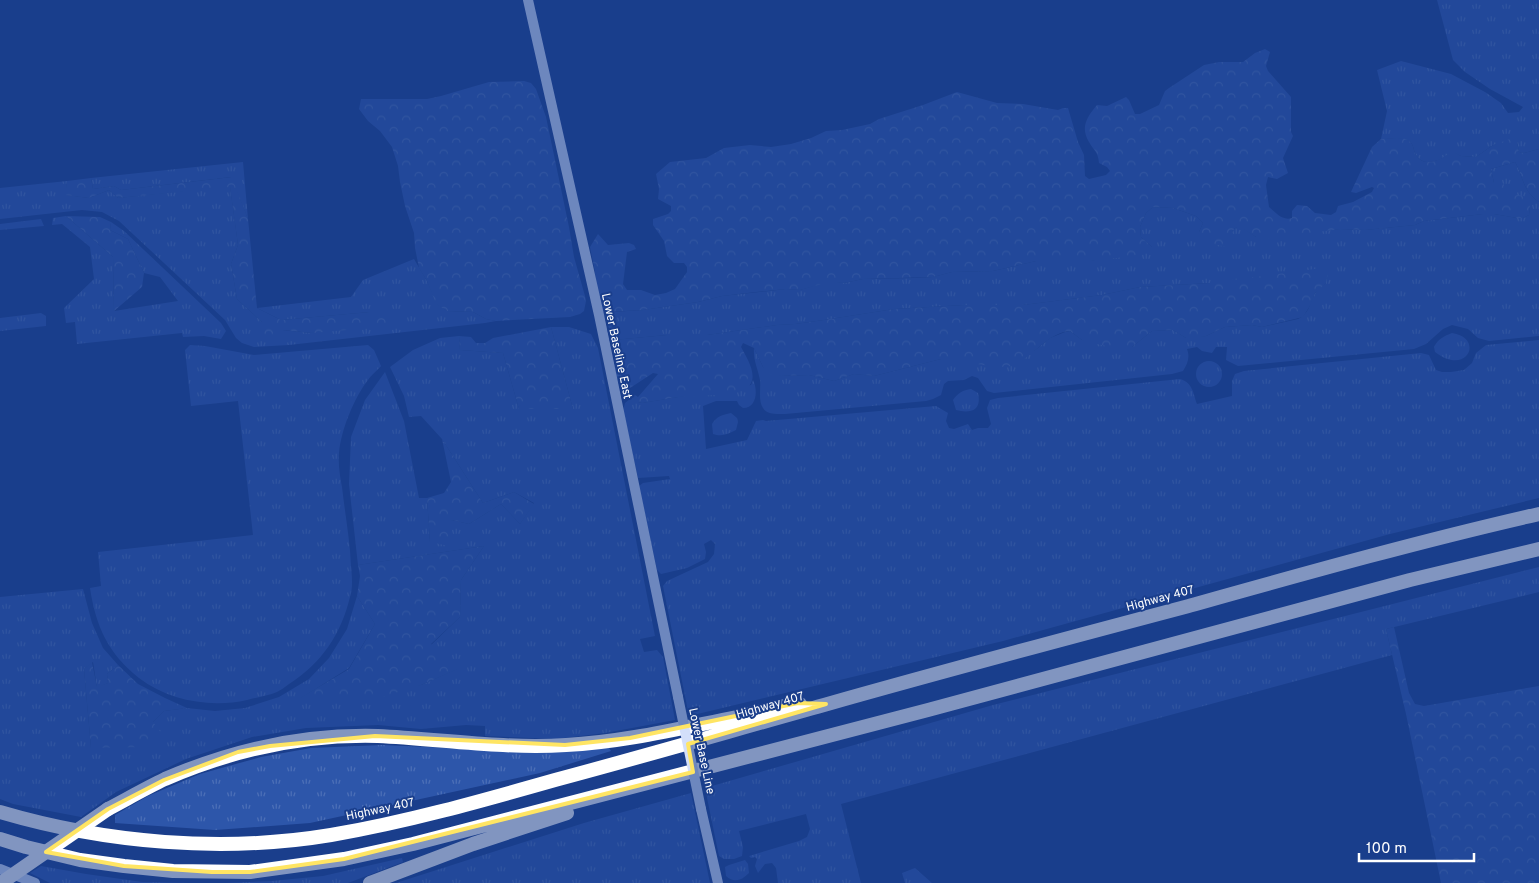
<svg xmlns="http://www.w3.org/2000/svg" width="1539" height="883" font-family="Overpass,sans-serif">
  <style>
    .grass { fill: url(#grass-tufts) }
    .forest { fill: url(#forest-crowns) }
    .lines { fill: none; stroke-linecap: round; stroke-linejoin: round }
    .secondary { stroke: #d3dffa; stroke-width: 10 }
    .motorway { stroke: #fff; stroke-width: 14 }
    .secondary-bridge { stroke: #d3dffa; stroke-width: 10 }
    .motorway-bridge { stroke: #fff; stroke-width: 14 }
    .marked { fill: none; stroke: #ffe563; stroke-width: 4; stroke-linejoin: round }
    .labels { text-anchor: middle; stroke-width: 4; stroke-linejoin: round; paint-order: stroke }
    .street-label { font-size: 12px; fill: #fff; stroke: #1a3e8c }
  </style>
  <defs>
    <pattern id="grass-tufts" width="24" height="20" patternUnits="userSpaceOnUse" patternTransform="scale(1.25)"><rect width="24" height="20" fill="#2d56aa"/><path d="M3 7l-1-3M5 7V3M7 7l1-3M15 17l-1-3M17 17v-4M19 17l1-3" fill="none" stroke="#4c6fb7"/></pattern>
    <pattern id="forest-crowns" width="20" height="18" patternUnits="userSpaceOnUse" patternTransform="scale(1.25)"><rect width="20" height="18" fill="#2d56aa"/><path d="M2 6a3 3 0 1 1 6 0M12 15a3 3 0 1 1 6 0" fill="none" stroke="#4c6fb7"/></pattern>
  </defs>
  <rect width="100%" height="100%" fill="#1a3e8c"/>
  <path class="grass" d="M1437,0H1539V149L1524,153L1519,152L1517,142L1493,145L1476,157L1461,156L1452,152C1443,159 1425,169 1416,155C1413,150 1414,144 1409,141C1403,137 1389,139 1381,139L1387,111L1377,70L1401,61L1451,74L1485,92L1501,103L1508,113L1519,112L1523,107L1490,89L1465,72L1453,60Z
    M243,162L248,219L231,177L121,190L114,186L93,189L91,178Z
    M1515,162C1524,178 1522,190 1539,202V336L1489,341L1478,338L1468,329L1452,325L1443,329L1426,344L1414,349L1238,366L1226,360L1227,347H1216L1212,353L1202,351L1197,347L1187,349C1190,357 1188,363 1183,371L1172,374L994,393L987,391L978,378L972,376L964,380L948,381L944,384L941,395L933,399L926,401L785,414C777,414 767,415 763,408C758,400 761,389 760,380C758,369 753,360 754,348L763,367L781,376L809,375L834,381L854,374L874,376L941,359L1034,351L1050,338L1065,332L1070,331L1082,340L1132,347L1152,331L1173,330L1186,338L1206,336L1225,327L1252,325L1262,327L1298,319C1308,315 1310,304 1314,295C1316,290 1322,286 1326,283H1210L1140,287L1102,295L1023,305H964L894,309L824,320L795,324L777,325L707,335H667L613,340L603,311L612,312L643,310L698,302L722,296L786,289L800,290L829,281L844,283L863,279L913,278L933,277L952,272L993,271L1036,261H1091L1152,247L1141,237L1140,227L1146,213L1153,207L1173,208L1196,216L1203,223L1199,232H1232L1235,228L1240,226L1256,237L1340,229L1365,230L1415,225L1424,221L1483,214H1494L1517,218H1523L1529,215L1530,206L1505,200L1494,183L1491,169Z
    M67,181L66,195L89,198L109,190L118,198L230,186L238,245L231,264L237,299L262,322L282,330L312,333L370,312L281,320L257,308L351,297L363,280L414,259L427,281L437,304L447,311L473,312L486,319L496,321L485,323L289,345L254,347L242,343L236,338L225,320L119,221L102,212L82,210L0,219V188Z
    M66,216L113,257L114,311L178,301L160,277L144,273L128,239L110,230L111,222L124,231L221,323L226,331L221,339L204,336L183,337L182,333L77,344L75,322L66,323L64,308L94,279L90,247L62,224L52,225L53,218Z
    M41,219L44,226L0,230V224Z
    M41,313L46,316V326L0,331V318Z
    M551,327H569L591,334L598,348L655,636L640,639L644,652L657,650L663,657L675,720L605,733L556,739L485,736V726L466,725L421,729L378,725L306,728L252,737L186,759L116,792L81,817L13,804L0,799V597L83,589L92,623L103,648L118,665L107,674L108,683L97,688L93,662L84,669L91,748L153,722L164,711L187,708L215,711L245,708L279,697L309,679L329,658L347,629L357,596L375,624L349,668L301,698L421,685L457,669L431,645L460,617L461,580L484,546L358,565L349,484L351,437L365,400L385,372L404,421L419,498H427L430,542L452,520L469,524L501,504L520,524L534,503L514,492L483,503L442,439L421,416L409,417L404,396L390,367L413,350L440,338L459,336L460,350L503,353L519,409H573Z
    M1452,333C1485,338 1467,377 1435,352L1434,347C1438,339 1444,336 1452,333Z
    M1539,340V498L1390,534L1003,641L689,716L663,586L667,581L708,562L714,554L715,544L711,540L704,544L706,552L705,559L687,568L661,574L657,570L639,486L643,483L670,479L669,476L638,478L623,410L625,403L635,395L638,397V402L642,403L751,385L753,380C758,390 757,408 743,408L739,405L737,401H716L703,406L706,449L747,440L756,421L763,420L766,421L936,406L948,413L946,421L949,428L954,429L968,424L972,430L978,428H988L991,424L987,408L990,400L998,398L1180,379C1193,383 1193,393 1197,404L1232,396V381L1235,374L1244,371L1421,353L1429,355L1436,370L1442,372H1451L1464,370L1472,363L1476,353L1486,345Z
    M190,345L205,346L254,355L368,345L374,350L381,366C377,371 371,375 368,380C354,398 341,430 339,453C338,464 340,477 342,487C345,514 350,540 351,566C352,576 353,588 350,597C341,634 322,663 289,684C285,687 281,690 277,692C268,696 257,697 247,700C211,708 169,701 139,678C108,653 96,627 90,588L101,586L98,552L253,535L238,401L191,406L185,350Z
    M1196 374a13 13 0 1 1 26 0a13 13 0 1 1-26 0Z
    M971,389L978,393C982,410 971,414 956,410L953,400C958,393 963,390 971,389Z
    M731,413L737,418L738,422L736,430C728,434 722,437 713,434L712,424C717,416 722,415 731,413Z
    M1539,567V592L1386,629L1392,655L841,804L861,883H778L776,868L772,863L765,864L758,873L755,866L757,859L755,857L751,858L749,856L799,841L807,837L810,829L806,814L739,831L743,847L742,856L734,859H724L719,856L705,788L993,705Z
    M382,745L472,749L609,748L611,751L540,773L310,823L215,830L115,823V815L148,796L200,774L261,757L311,748Z
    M691,793L710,883H396L584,823Z
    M402,858L403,862L348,883H225L272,881L323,876Z
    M745,860L748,864L749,873C741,881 734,883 726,876L725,867L729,865Z
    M41,866L86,874L142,882L189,883H50L30,873Z
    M915,868L932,883H905L902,873Z"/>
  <path class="forest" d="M1265,49L1270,52L1266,66L1268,71L1291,97V132L1293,136L1283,158L1288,173L1277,179L1268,177L1266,185L1269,207C1276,213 1282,221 1292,218V211L1297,205L1307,206L1315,213L1331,215L1336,212L1338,206L1353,202L1372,192L1374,188L1372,187L1356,193L1351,192L1372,147L1381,139C1389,139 1403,136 1409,141C1414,144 1413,150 1416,155C1425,169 1443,159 1452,151L1461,156L1476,157L1493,145L1513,138L1517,142L1519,152L1524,153L1539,149V202C1522,190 1524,178 1515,162L1491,169L1494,183H1503L1506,190V199L1517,195L1524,196L1530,206L1529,215L1523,218H1517L1494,214H1483L1424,221L1415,225L1365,230L1340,229L1265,239L1256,237L1240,227L1235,228L1232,232L1235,242L1227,247L1208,243L1200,237L1199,232L1203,223L1196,216L1173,208L1153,207L1146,213L1140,227L1141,237L1152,247L1151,252L1125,257L1091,261H1036L993,271L952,272L933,277L863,279L844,283L829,282L800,290L786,289L756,292L722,296L698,302L643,310L608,312L603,311L597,303L595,272L590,247L598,234L608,245L629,243L634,245L636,249L627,252L623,284L627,290H641L655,295L666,293L675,289L687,272V267L684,263H674L667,256L664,241L653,225V219L668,214L671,211V206L658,199L659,189L656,174L670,162L706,158L724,148L750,145L771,147L791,144L811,138L826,131L842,130L870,124L879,119L923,105L957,92L997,103L1023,104L1058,110L1063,108H1068L1078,142L1084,155L1085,176L1089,179L1106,175L1110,171L1107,167L1099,163C1098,151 1094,151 1089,142C1080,127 1087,117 1097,105L1107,106L1126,97L1129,100L1135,114H1140L1159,105L1165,91L1169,88L1204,65L1219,62H1243L1255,53Z
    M524,81L531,83L536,89L546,117L569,227L574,257L585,296L586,301L584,311L580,314L570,317L496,321L486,319L473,312L447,311L436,304L427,281L419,268L415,248L414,233L405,206L400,182L398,166L392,147L380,131L368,121L359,109L361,99H427L441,96L489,82Z
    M232,177L248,219L257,308L281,320L370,312L392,316L393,326L312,333L283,330L279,341L266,342L262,322L237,299L231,264L238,245L230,187L118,198L109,190L89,198L65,195L67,181L91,178L93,189L114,186L121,190Z
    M66,216L100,217L111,222L110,230L128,239L144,273L142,287L114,311L113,257Z
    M1329,267L1326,283L1315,293L1311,304L1303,317L1262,327L1252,325L1225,327L1206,336L1191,339L1186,338L1173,330L1152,331L1132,347H1112L1087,342L1082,340L1070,331C1047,333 1034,356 1014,365C1000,371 959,359 941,359L874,376L854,374L834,381L809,375L781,376L770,374L763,367L754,348L743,343L741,347C747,358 760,378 747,388L716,395L679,397L642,403L638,402V397L658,374L653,373L627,390H622L616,376L613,340L667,335H707L777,325L795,324L824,320L894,309L964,305H1023L1102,295L1140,287L1210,283Z
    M551,327L573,409H519L503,353L460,350L459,336L471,337L476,343H485L493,338Z
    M442,439L483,503L514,492L534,504L520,524L501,504L469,524L452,520L449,546L430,542L427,498L444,493L451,482Z
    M484,546L461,580L460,617L431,644L458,669L421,685L372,700L300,698L349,669L375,624L357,596L360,576L358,565Z
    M1394,627L1409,693L1415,704L1424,706L1539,686V883H1441L1406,714L1386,629Z
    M92,662L97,687L108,683L107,674L118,665L138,684L165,698L187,708L164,711L153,722L162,734L145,747L91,748L84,669Z"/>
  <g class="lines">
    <path class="secondary" d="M528,0L599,315L678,697
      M701,809L718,883
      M0,869L35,883"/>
    <path class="motorway" d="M108,809C127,799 146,788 165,779C232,750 305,734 378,736C440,739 504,749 566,745C624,742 681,728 737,717C758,713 779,705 800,704
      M0,812C105,843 223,853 331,835C407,822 481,801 555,780C645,756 734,730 824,705C944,671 1064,639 1185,607C1303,574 1420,541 1539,514
      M0,839L26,847L80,860L124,866L173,871L250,872L344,859L413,844L505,820L928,710L1410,580L1539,549
      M370,883L473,844L567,813"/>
    <path class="secondary-bridge" d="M678,697L701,809"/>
    <path class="motorway-bridge" d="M1,883L108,809"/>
  </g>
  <path d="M0 0H1539V883H0ZM798,703L826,704L688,744L693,772L344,859L250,872H212L124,866L46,852L108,809L164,780L238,752L270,746L375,736L565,745L630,738Z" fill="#1a3e8c" fill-opacity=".55" fill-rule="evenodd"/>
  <path class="marked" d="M798,703L826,704L688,744L693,772L344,859L250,872H212L124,866L46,852L108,809L164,780L238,752L270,746L375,736L565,745L630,738Z"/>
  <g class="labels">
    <g class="street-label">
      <text transform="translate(617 346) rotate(78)" y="4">Lower Baseline East</text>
      <text transform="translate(1160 598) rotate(-15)" y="4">Highway 407</text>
      <text transform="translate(770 705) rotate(-16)" y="4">Highway 407</text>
      <text transform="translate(702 751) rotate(78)" y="4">Lower Base Line</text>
      <text transform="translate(380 809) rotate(-12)" y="4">Highway 407</text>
    </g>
  </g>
  <path d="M1359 853v8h115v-8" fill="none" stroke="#ffffff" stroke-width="2.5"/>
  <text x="1366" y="853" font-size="15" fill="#ffffff" stroke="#1a3e8c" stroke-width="4" paint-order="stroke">100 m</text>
</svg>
